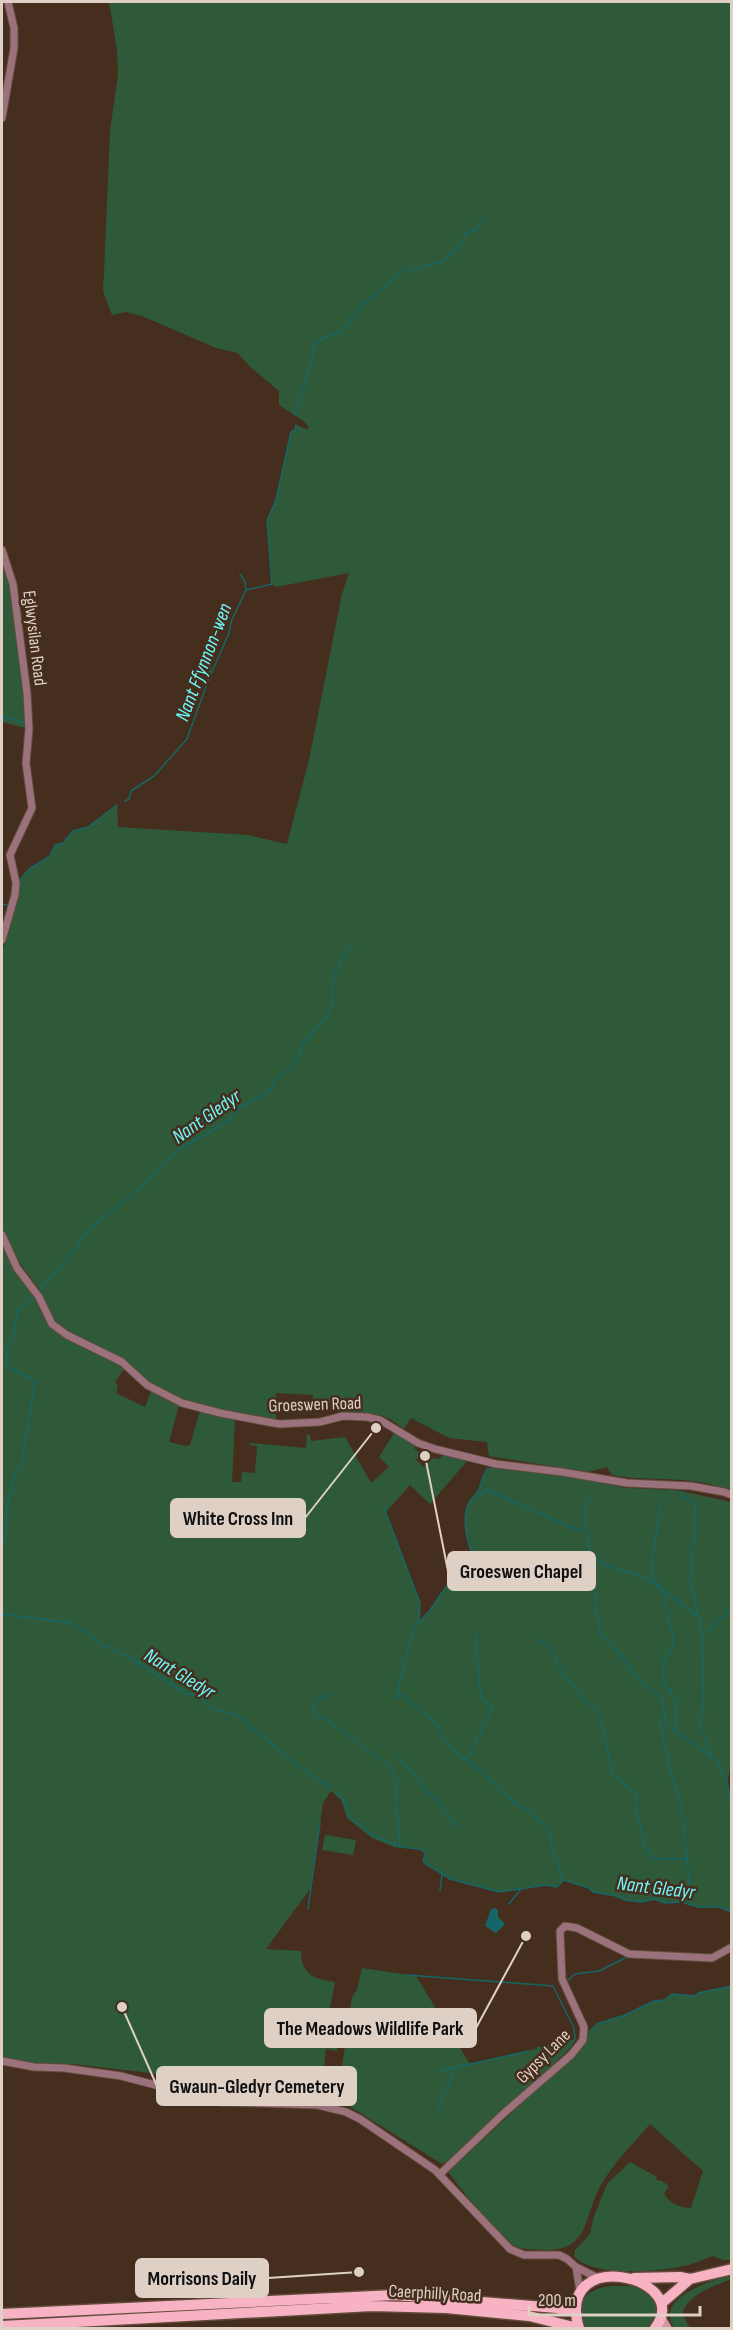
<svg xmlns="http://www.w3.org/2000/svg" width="733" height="2330" font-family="'Sofia Sans Condensed',sans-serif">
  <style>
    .green { fill: #2e5a3a }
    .water { fill: #176667 }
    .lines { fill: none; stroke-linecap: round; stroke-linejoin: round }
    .stream { stroke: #176667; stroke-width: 1.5 }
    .street-casing { stroke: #614b3b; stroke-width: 9 }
    .secondary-casing { stroke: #614b3b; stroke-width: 11 }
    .primary-casing { stroke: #614b3b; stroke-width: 13 }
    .street { stroke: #9b717b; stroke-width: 7 }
    .secondary { stroke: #d593a4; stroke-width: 9 }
    .primary { stroke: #f7b3c4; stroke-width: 10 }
    .labels { text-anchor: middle; stroke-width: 5; stroke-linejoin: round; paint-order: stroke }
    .street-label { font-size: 18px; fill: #dfd0c6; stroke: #452e1d }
    .water-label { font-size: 20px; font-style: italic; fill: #6df8fa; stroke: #452e1d }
    .leader { fill: none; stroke: #dfd0c6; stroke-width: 2 }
    .callout-dot { fill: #dfd0c6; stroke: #452e1d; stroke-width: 2 }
    .callout { fill: #dfd0c6; stroke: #dfd0c6; stroke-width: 2 }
    .callout-label { font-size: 20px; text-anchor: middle; font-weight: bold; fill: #111 }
  </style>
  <rect width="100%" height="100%" fill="#452e1d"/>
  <path class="green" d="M109,2H731V1492C695,1473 651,1483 612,1475L607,1467L588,1472L489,1456L487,1442L449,1438L411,1418L404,1429L390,1419L380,1415L314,1409L313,1395L276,1393V1420C237,1413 197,1409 161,1391C139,1379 117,1362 96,1348C84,1341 67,1335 57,1325C47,1315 47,1299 39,1289C24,1269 9,1251 2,1227V952L11,920L18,882L29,869L50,856L55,845L63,843L73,831L87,827L117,805L118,827L248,835L287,844L309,760L342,594L349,573L276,587L272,584L267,521L276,500L291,432L295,430L296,425L306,429L309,428L305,422L279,405V391L250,367L238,353L216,348L142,316L126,312L112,315L103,291L104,272L110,131L118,74L117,50Z
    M2,546L5,565L13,584L29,729L2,722Z
    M2,1243L12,1264L38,1300L54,1329L69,1340L125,1367L115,1382L118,1386L116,1393L145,1407L151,1391L179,1405L169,1442L186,1446L190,1445L200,1411L235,1418L232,1482H241L242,1472L255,1473L257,1446L249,1445L250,1443L306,1448L307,1434L310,1435L311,1441L345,1437L371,1483L389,1467L379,1457L396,1430L417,1444L414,1448L421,1454L416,1460L424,1467L432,1458L440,1459L444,1454L468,1460L430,1504L410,1485L386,1512L420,1603L419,1622L430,1610L471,1551C466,1535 461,1516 470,1500C473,1496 477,1494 479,1489C483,1479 482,1471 493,1466L518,1471L546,1472L567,1475L626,1488L676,1490L731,1502L732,1765L727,1781L732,1810L731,1912L719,1907H698L681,1902L665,1903L654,1899L642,1902L625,1900L616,1896L593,1892L589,1888L564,1880L557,1887L546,1885L499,1892L450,1879L423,1862L425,1853L420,1849L397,1846L396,1848L372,1838L347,1818L341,1800L331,1791L323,1803L310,1889L266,1949L301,1951C301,1975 314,1979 335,1982L329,2012L342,2015L337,2051L326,2049C324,2064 322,2080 332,2092L330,2101L296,2099L294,2096H289L287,2099L232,2098L151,2073L74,2064H39L2,2058Z
    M325,1835L356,1840L353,1855L322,1850Z
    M362,1968L416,1976L470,2064L575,2040L572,2046L554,2064L448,2161L442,2164L341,2101L338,2095L352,1997L357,1990Z
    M731,1986V2260H723L713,2256C706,2258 699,2262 691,2264C666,2272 592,2278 574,2256L575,2250L590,2234L594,2216L607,2184L630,2162L657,2177L656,2180L662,2181L669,2186L664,2194C669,2203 681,2208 691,2208L703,2171L650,2124C633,2144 614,2162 601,2185C583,2216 591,2251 544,2250C534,2249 521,2250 512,2245C494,2234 463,2190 448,2172L575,2054L585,2042L588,2031L597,2024L625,2015L640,2007L654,2001L665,2000L672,1994L695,1996L698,1993Z
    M731,2274V2279C713,2287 689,2293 682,2314L690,2328H674C654,2297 711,2282 731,2274Z
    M615,2286H635L649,2291L658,2309L649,2327L647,2328H587C570,2303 589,2286 615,2286Z"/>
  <path class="water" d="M495,1908L498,1910V1917L505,1924L496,1933L485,1926L491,1909Z"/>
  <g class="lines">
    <path class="stream" d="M408,268L417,271C424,264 432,266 440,262C452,254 461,248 466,233L477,230L481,221L485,218
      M295,415L309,372L314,347L323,338L341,331L361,306L404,270
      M240,574L245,582L246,590
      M208,680L212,661
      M2,717L24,722
      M125,801L129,799L131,791L154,776L187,739L208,681L229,633L231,622L246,590L272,584L267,521L276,500L291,432L295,430L296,425
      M19,881L29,869L50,856L55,845L63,843L73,831L88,827L117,805
      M2,904L7,905
      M40,1290L76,1248L87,1231L147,1182L157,1169L181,1148L227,1122L240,1108L271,1089L273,1083L291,1067L301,1051L303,1044L326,1018L334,1000C327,983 341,958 352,945
      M488,1468C482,1474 482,1482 479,1489C477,1494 473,1497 470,1501C461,1516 466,1536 471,1551L430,1610L413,1629L396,1697L402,1695L437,1724L443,1738L460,1756L474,1765L495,1785L515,1803L527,1809L543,1825L549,1832L553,1852L559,1864L560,1875L564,1880
      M680,1493L695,1505L693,1563L690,1578L702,1634L704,1707L701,1708L702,1714L698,1729L704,1733L712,1756
      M591,1496L585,1508L586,1528L600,1634L621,1655L638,1680L661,1697L667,1725L716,1760L727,1781L732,1810
      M478,1498L485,1489L582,1532
      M661,1500L651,1566L655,1580L664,1594L668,1621L673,1633V1646L663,1663V1673L664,1682L677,1703L676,1730
      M384,1508L420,1603L419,1622
      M2,1544L5,1543L7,1508L9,1495L13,1490L12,1481L22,1462L35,1382L6,1365L8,1347L15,1329L17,1312L34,1296
      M589,1549C604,1574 625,1567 647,1579C665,1589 680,1604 697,1616
      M2,1614L72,1623L101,1644L131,1658L185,1693L201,1697L211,1708L237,1715L297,1765L330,1788
      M702,1634H704L732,1608
      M540,1639L550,1649L563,1673L584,1700L599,1712L613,1774L637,1795L636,1810L646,1849L650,1851L654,1859H686
      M327,1693L316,1703L313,1711L319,1717H323L390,1766L394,1773L400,1846
      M660,1718L668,1763L681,1806L688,1867L690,1902
      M398,1756L460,1828
      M467,1759L492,1710V1707L481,1700L475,1634
      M337,1792L346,1805L349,1817L375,1836L400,1847L420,1849L425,1853L423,1862L450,1879L499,1892L546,1885L557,1887L564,1880L589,1888L593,1892L616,1896L625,1900L642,1902L654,1899L665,1903L681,1902L698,1907H719L732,1912
      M440,1891L442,1874
      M509,1904L521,1889
      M308,1909L320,1823
      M407,1975L553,1986L574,2028L575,2040L538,2048
      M567,1981L575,1974L599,1971L625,1958
      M593,2029L597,2024L625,2015L654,2001L665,2000L672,1994L695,1996L698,1993L732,1986
      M438,2071L529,2051
      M437,2112L455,2068"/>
    <g class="street-casing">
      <path id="street" d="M2,118L14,48V28L8,2
        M2,550L13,584L27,693L29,729L26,763L32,808L10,855L16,883L15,895L2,940
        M2,1235L17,1268L39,1297L52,1324L67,1335L122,1362L147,1385L182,1403L220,1413L279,1424L320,1422L343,1416L367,1417L380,1420L418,1443L435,1449L496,1464L562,1472L627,1483L691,1486L724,1492L732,1495
        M2,2061L34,2067L64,2068L121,2076L220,2102L317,2105L346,2112L360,2119L435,2170L510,2249L524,2255H559L567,2259L576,2267L600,2279
        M440,2174L503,2114L571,2055L583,2040L584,2027L562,1979L560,1931L565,1926L577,1928L629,1954L712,1958L732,1947
        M576,2267L580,2291"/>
    </g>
    <g class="secondary-casing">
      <path id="secondary" d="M661,2318L667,2328"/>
    </g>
    <g class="primary-casing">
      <path id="primary" d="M634,2278L680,2277L690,2279L732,2269
        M662,2303L690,2279
        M2,2314L395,2295L557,2308L565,2311L576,2305
        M2,2326L372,2306L446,2308L529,2316L578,2328
        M579,2328C554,2244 695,2277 655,2328"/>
    </g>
    <use href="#street" class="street"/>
    <use href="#secondary" class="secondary"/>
    <use href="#primary" class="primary"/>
  </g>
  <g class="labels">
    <g class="street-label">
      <text transform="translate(35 638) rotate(83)" y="6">Eglwysilan Road</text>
      <text transform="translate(315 1404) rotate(-2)" y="6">Groeswen Road</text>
      <text transform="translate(543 2056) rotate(-45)" y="6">Gypsy Lane</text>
      <text transform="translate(435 2293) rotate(3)" y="6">Caerphilly Road</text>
    </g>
    <g class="water-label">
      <text transform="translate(203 662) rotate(-69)" y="7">Nant Ffynnon-wen</text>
      <text transform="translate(206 1116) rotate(-35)" y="7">Nant Gledyr</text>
      <text transform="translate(180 1673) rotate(31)" y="7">Nant Gledyr</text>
      <text transform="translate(656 1887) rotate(7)" y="7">Nant Gledyr</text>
    </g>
  </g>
  <path class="leader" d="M376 1428L305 1518M425 1456L448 1571M526 1936L476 2028M122 2007L157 2086M359 2272L268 2278"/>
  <g class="callout-dot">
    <circle cx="376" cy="1428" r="6"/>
    <circle cx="425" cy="1456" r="6"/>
    <circle cx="526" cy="1936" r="6"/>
    <circle cx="122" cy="2007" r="6"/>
    <circle cx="359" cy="2272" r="6"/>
  </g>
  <g class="callout">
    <rect x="171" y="1499" width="134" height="38" rx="6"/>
    <rect x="448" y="1552" width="147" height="38" rx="6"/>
    <rect x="265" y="2009" width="211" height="38" rx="6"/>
    <rect x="157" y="2067" width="199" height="38" rx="6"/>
    <rect x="136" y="2259" width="132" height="38" rx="6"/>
  </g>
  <g class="callout-label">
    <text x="238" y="1525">White Cross Inn</text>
    <text x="521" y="1578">Groeswen Chapel</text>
    <text x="370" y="2035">The Meadows Wildlife Park</text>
    <text x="257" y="2093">Gwaun-Gledyr Cemetery</text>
    <text x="202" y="2285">Morrisons Daily</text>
  </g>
  <rect width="733" height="2330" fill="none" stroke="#dfd0c6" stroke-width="6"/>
  <path d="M529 2306v9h171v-9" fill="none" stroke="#dfd0c6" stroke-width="3"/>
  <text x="538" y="2306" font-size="18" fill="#dfd0c6" stroke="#452e1d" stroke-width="4.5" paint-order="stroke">200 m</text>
</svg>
